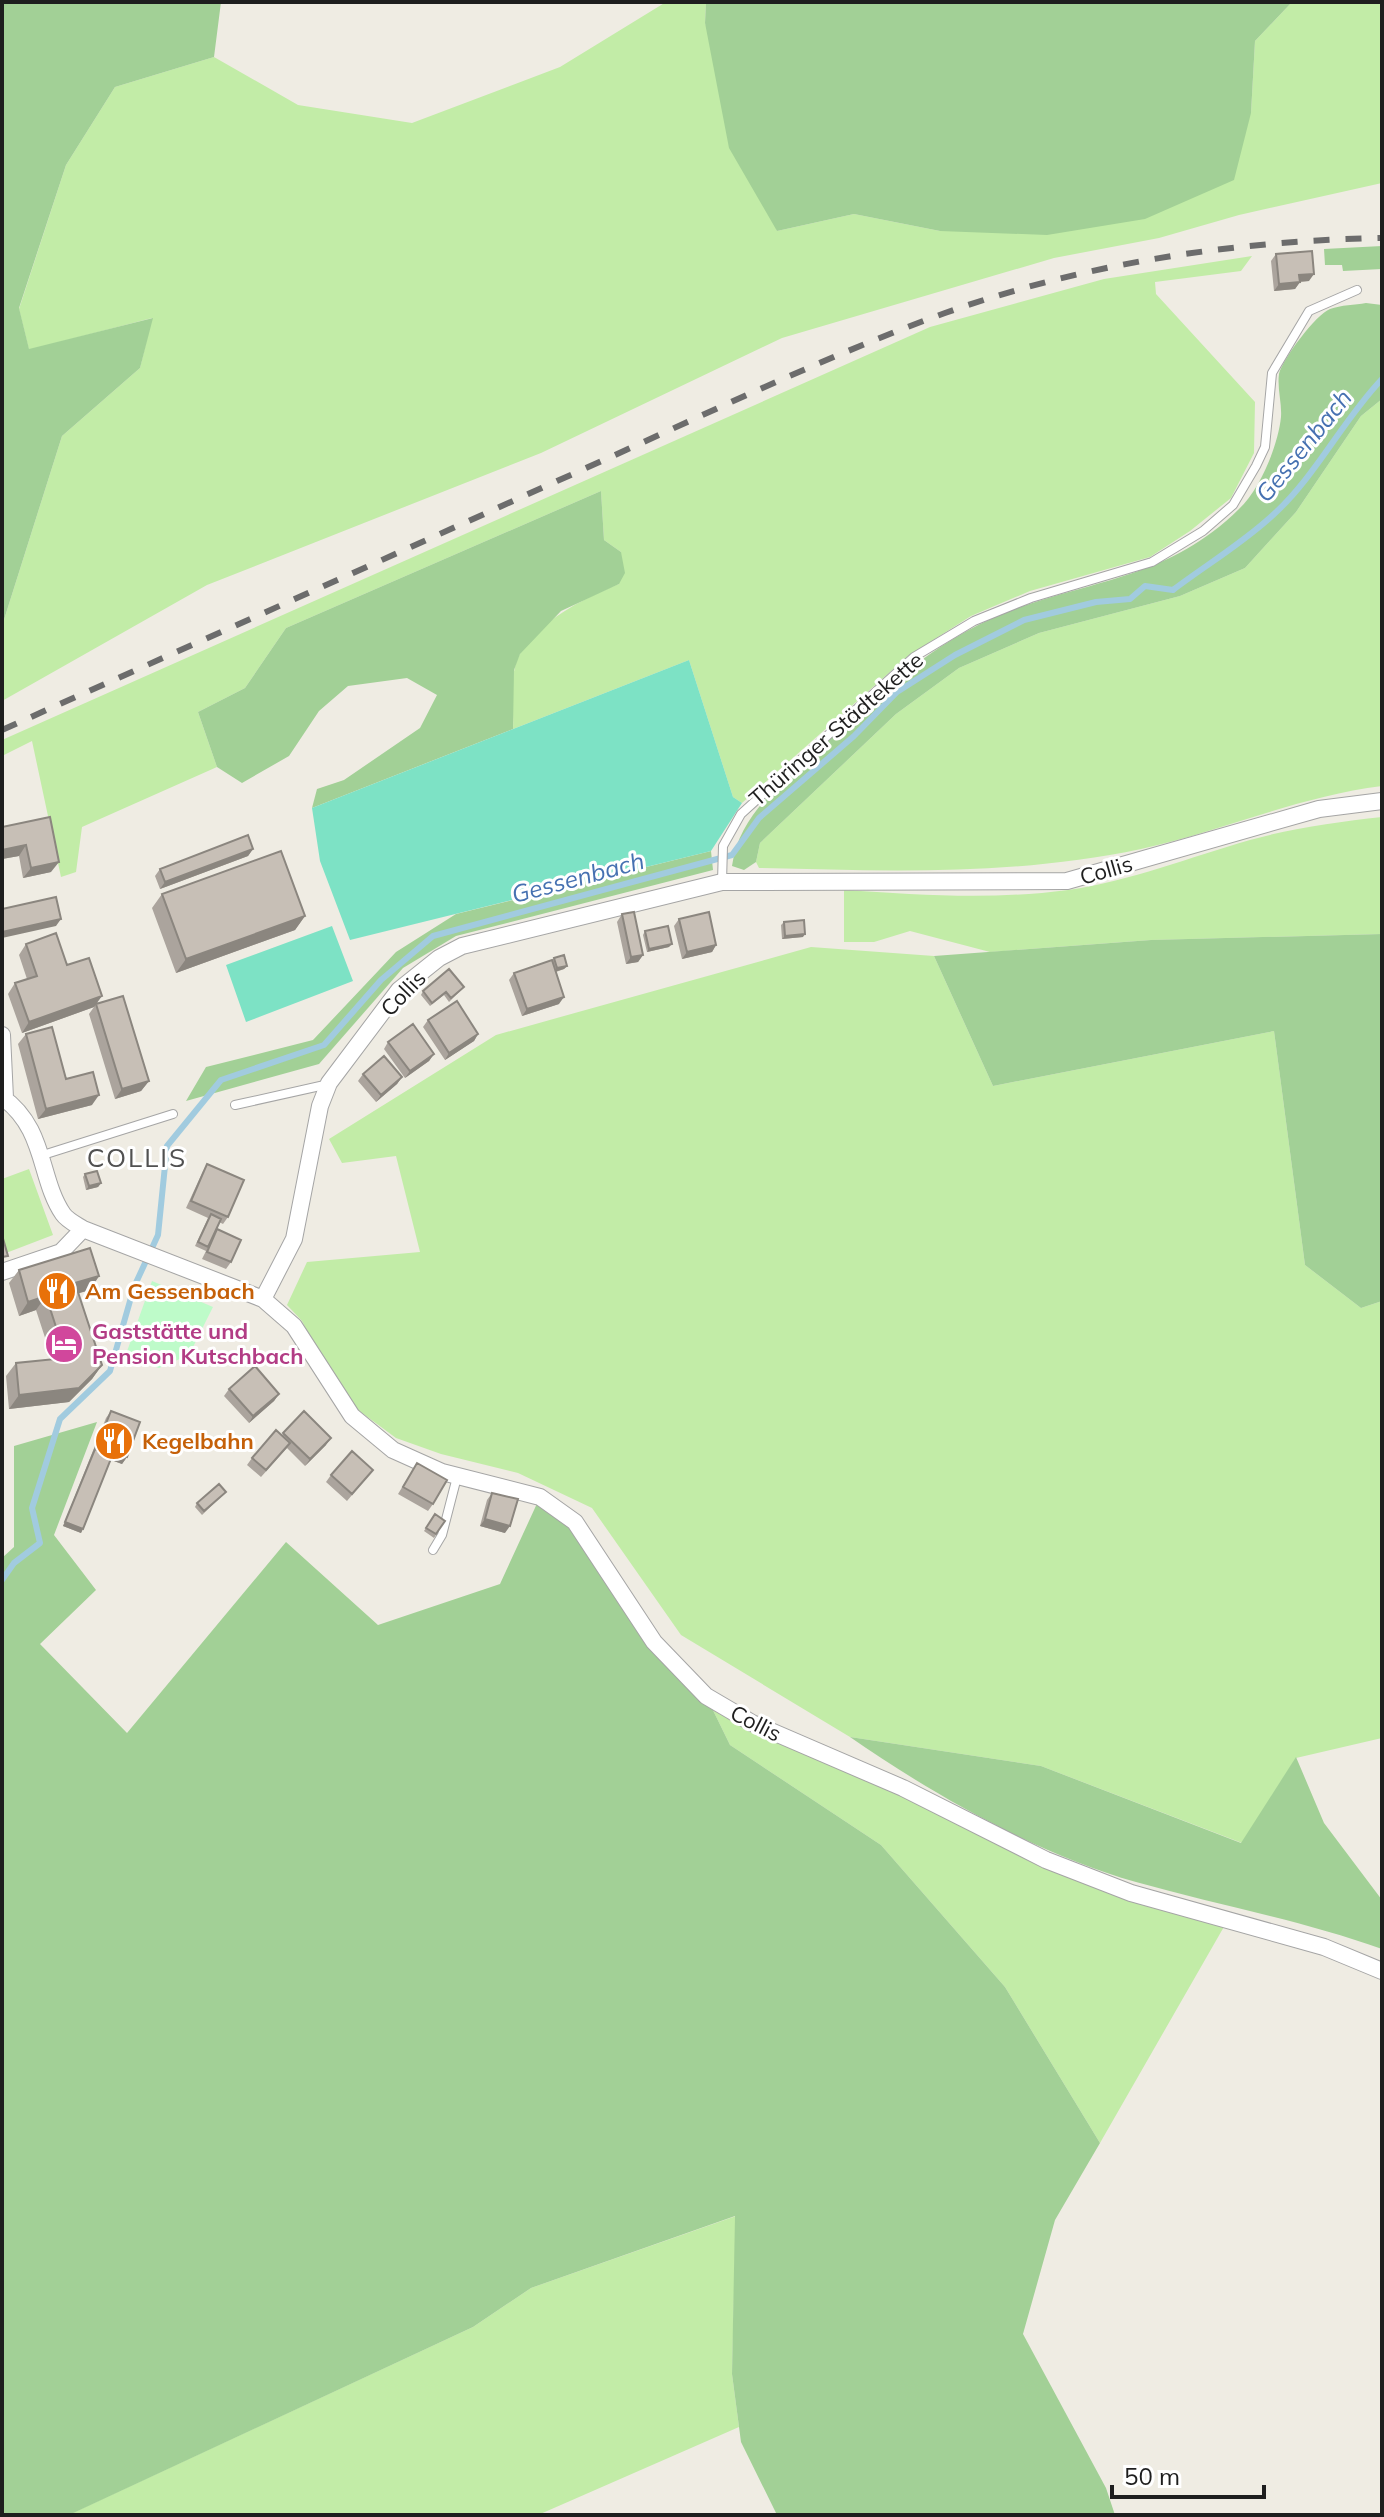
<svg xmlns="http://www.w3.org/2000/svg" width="1384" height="2517" font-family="Mulish,sans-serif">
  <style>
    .grass { fill: #c2eca7 }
    .forest { fill: #a2d096 }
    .park { fill: #befbc9 }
    .pitch { fill: #7de2c5 }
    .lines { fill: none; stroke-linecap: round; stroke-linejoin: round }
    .stream { stroke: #a1cbdf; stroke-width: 6 }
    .service-casing { stroke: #a5a5a5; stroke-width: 10 }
    .minor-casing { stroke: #a5a5a5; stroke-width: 18 }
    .service { stroke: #fff; stroke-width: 8 }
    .minor { stroke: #fff; stroke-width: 16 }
    .rail { stroke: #6c6c6c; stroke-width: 6; stroke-dasharray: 16 16; stroke-linecap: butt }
    .wall { fill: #aba49d }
    .shaded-wall { fill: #8b867f }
    .building { fill: #c7bfb6; stroke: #8b867f; stroke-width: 2 }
    .labels { text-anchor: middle; stroke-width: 6; stroke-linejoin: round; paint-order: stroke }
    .street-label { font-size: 22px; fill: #1e1e1e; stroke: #fff }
    .food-label { font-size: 22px; font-weight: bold; fill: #c56008; stroke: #fff; text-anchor: start }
    .hotel-label { font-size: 22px; font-weight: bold; fill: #b23c85; stroke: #fff; text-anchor: start }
    .water-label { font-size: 24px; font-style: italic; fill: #4671b1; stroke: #fff }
    .quarter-label { font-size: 26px; letter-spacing: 2px; fill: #515151; stroke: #fff }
  </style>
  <rect width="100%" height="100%" fill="#efece3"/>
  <path class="grass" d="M666,2H706L705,23L777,231L854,214L940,231L1251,113L1255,41L1292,2H1382V183L1239,215L1159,238L1054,258L782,338L541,453L207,585L2,701V626L62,436L140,368L152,318L29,350L19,309L66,165L115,87L214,57L298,105L412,123L560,67Z
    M1252,256L1241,271L1155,282L1156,294L1255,402L1254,453L1231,498L1190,531L1150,557L1030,591L971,616L908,656L742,803L733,797L689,660L513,729C514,710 510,685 515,667C525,627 584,598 619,584L621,552L604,540L601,491L286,628L245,688L198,712L217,767L82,827L76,872L61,877L32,741L2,756V740L930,327L1104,279Z
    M1382,399V786C1296,797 1223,831 1141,849C1014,876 887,871 759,868L756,862L760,843L896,714L959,668L1039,633L1180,596L1245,568L1296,512L1361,416Z
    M1382,817V934L1151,940L990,952L910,931L874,942H844V890C920,895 993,900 1068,890C1131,881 1190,857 1250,840C1293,828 1338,822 1382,817Z
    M811,947L934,956L993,1086L1274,1031L1305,1265L1361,1308L1382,1301V1738L1296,1758L1242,1843L1041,1766L850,1737L681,1635L592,1508L518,1473L441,1454L396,1438L358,1410L319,1355L302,1321L287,1305L307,1262L420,1252L396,1156L342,1163L329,1139L496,1035Z
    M29,1169L53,1235L6,1253L2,1242V1179Z
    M706,1696L1046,1860L1229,1918L1100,2143L1005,1987L881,1845L730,1745Z
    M736,2216L732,2374L739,2427L538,2515H68L473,2327L531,2288Z"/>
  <path class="forest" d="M2,2H221L214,57L115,87L66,165L19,308L29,349L153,318L140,368L62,436L2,626Z
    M706,2H1292L1255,41L1251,113L1234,180L1145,219L1047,235L940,231L854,214L777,231L729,148L705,23Z
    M1382,246V269L1343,271L1342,265H1325L1324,249Z
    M1366,303L1382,305V399L1361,416L1296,512L1245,568L1180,596L1039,633L959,668L896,714L760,843L756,862L744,870L732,866C739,816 776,789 811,756C868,704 921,650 993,618C1083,579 1164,583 1239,509C1260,489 1278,446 1281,417C1282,403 1277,388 1279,374C1282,360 1316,314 1330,309C1341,305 1355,305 1366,303Z
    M601,491L604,540L621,552L625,573L619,584L561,611L520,654L514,670L513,729L312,808L317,789L344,780L420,728L437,695L407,678L348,686L319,711L289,756L242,783L217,767L198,712L245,688L286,628Z
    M711,851L713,870L456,936L403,968L319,1064L186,1101L206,1067L313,1040L396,952L456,914Z
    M1382,934V1301L1361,1308L1305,1265L1274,1031L993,1086L934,956L1151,940Z
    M97,1422L54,1535L96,1590L40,1644L127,1733L286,1542L378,1625L500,1584L540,1497L580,1530L654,1642L706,1696L730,1745L881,1845L1005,1987L1100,2143L1055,2220L1023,2334L1106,2488L1115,2515H777L741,2442L732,2374L735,2216L531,2288L473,2327L69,2515H2V1558L14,1547V1446Z
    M850,1737L1041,1766L1241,1843L1296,1757L1324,1823L1382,1900V1949C1302,1920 1217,1905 1136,1882C1039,1855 932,1794 850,1737Z"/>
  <path class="park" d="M152,1281L213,1307L189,1355L159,1368L125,1357Z"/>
  <path class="pitch" d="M689,660L733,797L742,803L711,851L350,940L320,861L312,808Z
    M332,926L353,981L246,1022L226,965Z"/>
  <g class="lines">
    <path class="stream" d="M2,1580L14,1563L40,1543L32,1508L60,1419L110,1371L134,1287L158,1235L167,1146L221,1080L324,1045L381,980L433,936L732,855L759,818L854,736L897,692L955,655L1024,620L1096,602L1130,599L1145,586L1173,590C1206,565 1243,543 1273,515C1316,476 1342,421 1382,379"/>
    <g class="service-casing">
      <path id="service" d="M722,882L723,846L741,814L914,657L974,621L1031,598L1152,562L1203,531L1233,505L1256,466L1265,447L1272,373L1309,311L1357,290
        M235,1105L329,1084
        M43,1155L173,1114
        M433,1550L442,1535L457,1477"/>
    </g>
    <g class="minor-casing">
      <path id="minor" d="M2,1035L5,1098
        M2,1097C46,1128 39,1179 63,1214C67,1220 77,1225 83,1229L263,1299L294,1326L352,1416L393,1450L442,1472L540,1497L575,1522L654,1642L706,1696L752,1723L903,1788L1046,1860L1131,1893L1324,1947L1382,1971
        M2,1272L61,1252L83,1229
        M263,1299L294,1239L320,1106L329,1083L399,990L439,958L462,946L722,882L1067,881L1319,809L1382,801"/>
    </g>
    <use href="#service" class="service"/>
    <use href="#minor" class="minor"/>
    <path class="rail" d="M2,730C187,647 372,565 557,481C686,424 813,361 945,313C1086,263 1233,241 1382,238"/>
  </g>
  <path class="wall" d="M1276,254L1309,281L1300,282L1295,289L1274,291L1271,261Z
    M50,817L51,872L23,878L19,856L2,859Z
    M253,849L248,856L160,889L155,876L160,869Z
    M162,894L305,916L295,930L176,973L152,908Z
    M622,914L643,955L638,962L626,964L617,922Z
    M679,919L716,945L712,952L682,959L674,926Z
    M784,922L803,937L782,939L781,925Z
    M645,931L669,947L647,952L643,935Z
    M26,944L67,965L98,1003L149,1081L141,1091L115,1099L89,1014L94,1007L22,1033L8,994L15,983L27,979L19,955Z
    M554,958L567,966L564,969L556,972L559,1004L522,1016L509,980L514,973L552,960Z
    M464,987L449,1002L444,995L430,1006L421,995L423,991Z
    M428,1020L478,1034L474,1041L445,1060L423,1027Z
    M26,1034L66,1079L92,1105L38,1119L18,1044Z
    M388,1042L434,1054L429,1061L405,1078L384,1049Z
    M363,1074L402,1077L397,1084L376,1102L358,1081Z
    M207,1164L228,1217L223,1224L219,1222L215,1232L231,1262L226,1269L202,1259L206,1251L195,1246L208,1218L186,1208L203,1171Z
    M85,1174L101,1183L98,1187L86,1190L83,1177Z
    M19,1270L99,1276L90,1290L78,1293L102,1365L92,1379L69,1402L9,1409L6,1376L16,1363L52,1359L36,1310L19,1316L9,1283Z
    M229,1389L279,1394L274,1401L249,1423L224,1396Z
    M111,1411L127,1457L122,1464L111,1460L81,1533L63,1526L106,1418Z
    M304,1411L326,1445L305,1466L287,1448L261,1477L247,1465L252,1458L282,1435Z
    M417,1463L433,1504L428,1511L398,1494Z
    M373,1470L347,1501L326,1482L331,1475Z
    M226,1492L202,1515L195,1507L197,1503Z
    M492,1493L505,1533L480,1526L487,1500Z
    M435,1514L445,1521L434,1538L424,1531Z"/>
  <path class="shaded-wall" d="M1314,274L1309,281L1294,282L1299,275Z
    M1300,282L1295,289L1274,291L1279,284Z
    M26,845L19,856L2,859V850Z
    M253,849L248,856L160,889L165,882Z
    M59,862L51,872L23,878L31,868Z
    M305,916L295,930L176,973L186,959Z
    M61,919L56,926L2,938V932Z
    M805,934L803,937L782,939L785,936Z
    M672,944L669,947L647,952L649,949Z
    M716,945L712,952L682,959L687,952Z
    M643,955L638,962L626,964L631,957Z
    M567,966L564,969L554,972L557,968Z
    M102,996L94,1007L22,1033L29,1022Z
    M564,997L559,1004L522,1016L527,1009Z
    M478,1034L474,1041L445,1060L449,1053Z
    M434,1054L429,1061L405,1078L410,1071Z
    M402,1077L397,1084L376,1102L381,1095Z
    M149,1081L141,1091L115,1099L122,1089Z
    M99,1095L92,1105L38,1119L46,1109Z
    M101,1183L98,1187L86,1190L89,1186Z
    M99,1276L90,1290L66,1297L75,1283Z
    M46,1296L36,1310L19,1316L28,1302Z
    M102,1365L92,1379L69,1402L9,1409L19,1395Z
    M279,1394L274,1401L249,1423L253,1416Z
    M331,1438L326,1445L305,1466L310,1459Z
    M97,1446L127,1457L122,1464L93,1453Z
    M485,1519L510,1526L505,1533L480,1526Z
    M65,1522L83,1529L81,1533L63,1526Z"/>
  <path class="building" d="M1312,251L1314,274L1299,275L1300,282L1279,284L1276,254Z
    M50,817L59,862L31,868L26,845L2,850V827Z
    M248,835L253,849L165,882L160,869Z
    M281,851L305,916L186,959L162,894Z
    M56,897L61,919L2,932V909Z
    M634,912L643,955L631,957L622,914Z
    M709,912L716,945L687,952L679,919Z
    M804,920L805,934L785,936L784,922Z
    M668,926L672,944L649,949L645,931Z
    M56,933L67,965L89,958L102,996L29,1022L15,983L37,976L26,944Z
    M564,955L567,966L557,968L554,958Z
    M552,960L564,997L527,1009L514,973Z
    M449,969L464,987L451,998L446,992L432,1003L423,991Z
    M123,996L149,1081L122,1089L96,1004Z
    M457,1001L478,1034L449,1053L428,1020Z
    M413,1024L434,1054L410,1071L388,1042Z
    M52,1027L66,1079L93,1072L99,1095L46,1109L26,1034Z
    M384,1056L402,1077L381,1095L363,1074Z
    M207,1164L244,1180L228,1217L191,1201Z
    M97,1171L101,1183L89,1186L85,1174Z
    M211,1214L221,1219L208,1247L198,1242Z
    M217,1229L241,1240L231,1262L207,1252Z
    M2,1235L8,1256L2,1257Z
    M90,1248L99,1276L75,1283L102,1365L79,1388L19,1395L16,1363L66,1358L46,1296L28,1302L19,1270Z
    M255,1366L279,1394L253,1416L229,1389Z
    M111,1411L140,1422L127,1457L97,1446Z
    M304,1411L331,1438L310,1459L283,1433Z
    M276,1430L290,1443L266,1470L252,1458Z
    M95,1449L112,1456L83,1529L65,1522Z
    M352,1451L373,1470L352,1494L331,1475Z
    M417,1463L447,1480L433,1504L403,1487Z
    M219,1484L226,1492L204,1511L197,1503Z
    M492,1493L518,1499L510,1526L485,1519Z
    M435,1514L445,1521L436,1534L426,1528Z"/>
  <defs>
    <g id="restaurant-disc" transform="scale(2)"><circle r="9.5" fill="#e8710a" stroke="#fff"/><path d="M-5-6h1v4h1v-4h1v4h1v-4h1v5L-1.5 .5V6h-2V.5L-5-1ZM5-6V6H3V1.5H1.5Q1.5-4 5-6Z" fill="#fff"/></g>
    <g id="hotel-disc" transform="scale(2)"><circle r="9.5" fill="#d1479c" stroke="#fff"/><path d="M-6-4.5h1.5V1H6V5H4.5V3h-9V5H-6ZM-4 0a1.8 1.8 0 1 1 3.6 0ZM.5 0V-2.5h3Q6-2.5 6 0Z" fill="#fff"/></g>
  </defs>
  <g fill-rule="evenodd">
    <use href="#restaurant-disc" x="57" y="1291"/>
    <use href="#hotel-disc" x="64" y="1344"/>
    <use href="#restaurant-disc" x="114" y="1441"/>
  </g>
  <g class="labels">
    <g class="street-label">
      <text transform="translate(836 729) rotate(-41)" y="8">Thüringer Städtekette</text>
      <text transform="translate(1106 870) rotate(-16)" y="8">Collis</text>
      <text transform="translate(403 993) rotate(-46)" y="8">Collis</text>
      <text transform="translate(756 1723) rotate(27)" y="8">Collis</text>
    </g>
    <g class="food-label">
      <text x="85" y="1299">Am Gessenbach</text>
      <text x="142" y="1449">Kegelbahn</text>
    </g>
    <g class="hotel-label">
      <text x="92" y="1339">Gaststätte und<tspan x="92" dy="25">Pension Kutschbach</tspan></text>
    </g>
    <g class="water-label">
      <text transform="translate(1304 446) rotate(-51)" y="8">Gessenbach</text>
      <text transform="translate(578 878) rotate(-15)" y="8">Gessenbach</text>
    </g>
    <g class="quarter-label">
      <text x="137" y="1167">COLLIS</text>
    </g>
  </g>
  <rect width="1384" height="2517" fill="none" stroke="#1e1e1e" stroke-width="8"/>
  <path d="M1112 2485v12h152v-12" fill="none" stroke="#1e1e1e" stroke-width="4"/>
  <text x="1124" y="2485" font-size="24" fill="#1e1e1e" stroke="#ffffff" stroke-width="6" paint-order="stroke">50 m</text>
</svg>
